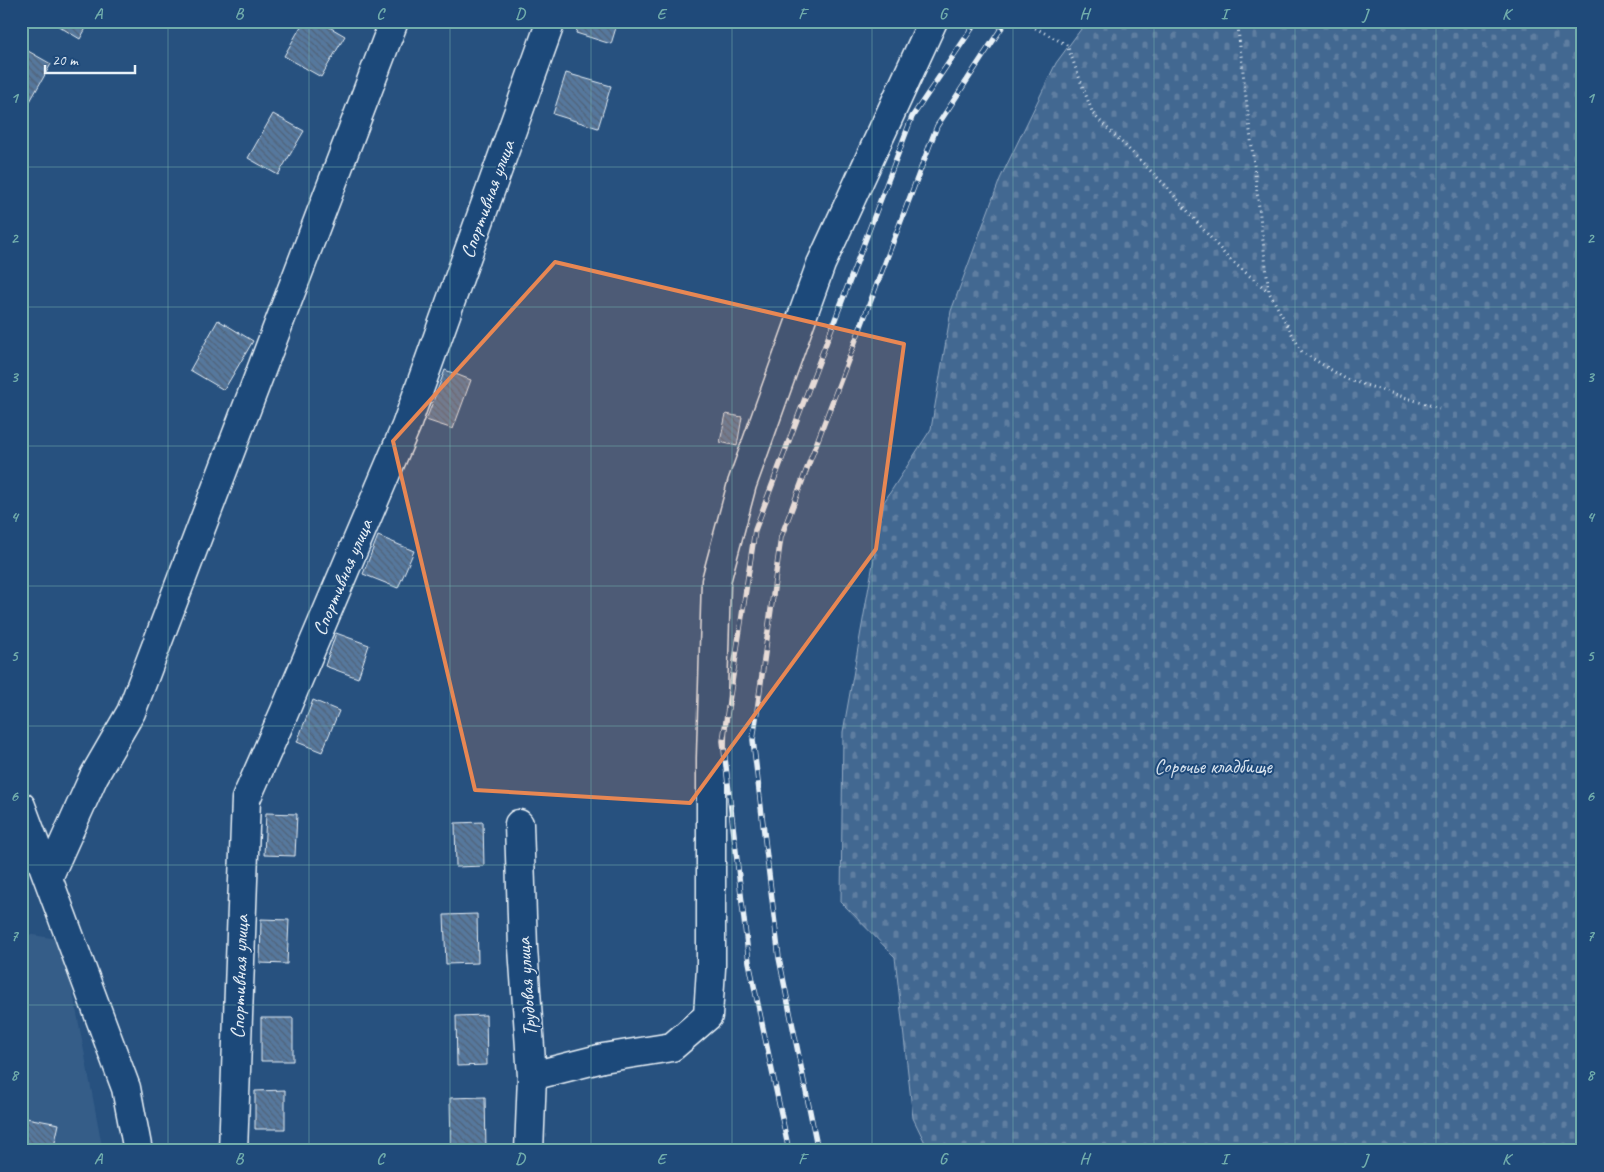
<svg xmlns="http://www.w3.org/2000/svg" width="1604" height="1172" font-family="Caveat,sans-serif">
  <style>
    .built { fill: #355d88 }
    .cemetery { fill: url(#cemetery-stones); stroke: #96acc4 }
    .building { fill: url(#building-back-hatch); stroke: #e8f1f8 }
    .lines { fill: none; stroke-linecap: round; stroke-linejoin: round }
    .street-casing { stroke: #e8f1f8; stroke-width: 31 }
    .path { stroke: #e8f1f8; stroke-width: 3; stroke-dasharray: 1 4; stroke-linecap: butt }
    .street { stroke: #1f4a7a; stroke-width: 28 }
    .rail-casing { stroke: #e8f1f8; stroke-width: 5.5 }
    .rail { stroke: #1f4a7a; stroke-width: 4; stroke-dasharray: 11; stroke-linecap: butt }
    .marked { fill: #e88753; fill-opacity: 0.2; stroke: #e88753; stroke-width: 4; stroke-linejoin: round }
    .grid { fill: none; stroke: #71adac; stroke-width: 1; stroke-opacity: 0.55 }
    .labels { text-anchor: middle; stroke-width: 4; stroke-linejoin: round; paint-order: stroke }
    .street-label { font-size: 20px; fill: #e8f1f8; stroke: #1f4a7a }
    .park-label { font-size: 20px; fill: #d8e3ee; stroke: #1f4a7a }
    .neatline { fill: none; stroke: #71adac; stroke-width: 2 }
    .grid-label { font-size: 16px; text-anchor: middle; font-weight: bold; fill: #71adac }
  </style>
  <defs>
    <pattern id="cemetery-stones" width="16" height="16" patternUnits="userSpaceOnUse" patternTransform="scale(1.25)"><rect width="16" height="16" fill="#436891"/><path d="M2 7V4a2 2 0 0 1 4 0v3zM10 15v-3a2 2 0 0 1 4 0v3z" fill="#5e7ea1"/></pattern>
    <pattern id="building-back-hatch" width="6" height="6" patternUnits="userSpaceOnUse" patternTransform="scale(1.25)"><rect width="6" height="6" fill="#57789d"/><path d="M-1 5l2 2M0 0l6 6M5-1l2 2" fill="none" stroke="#4f6278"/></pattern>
  </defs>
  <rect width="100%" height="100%" fill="#27517f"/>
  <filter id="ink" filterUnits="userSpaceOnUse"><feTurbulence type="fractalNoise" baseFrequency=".02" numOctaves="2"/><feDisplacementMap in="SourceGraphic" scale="10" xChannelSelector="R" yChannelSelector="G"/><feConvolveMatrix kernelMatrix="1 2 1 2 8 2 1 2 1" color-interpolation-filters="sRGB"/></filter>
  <g filter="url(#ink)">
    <path class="built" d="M21,933L63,940L103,1151H21Z"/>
    <path class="cemetery" d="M1087,21H1583V1151H929L913,1118L895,957L841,902L843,732L884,502L931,429L951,311L1000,179L1056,63Z"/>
    <path class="building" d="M50,21H90L80,39Z
      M304,21H319L345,36L321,77L284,56Z
      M579,21H618L611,44L576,33Z
      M21,47L51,64L29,103L21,99Z
      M566,73L611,86L598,128L553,114Z
      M273,114L304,131L278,175L248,158Z
      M218,320L253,341L224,390L190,370Z
      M445,370L471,380L453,429L426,420Z
      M726,414L742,417L737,446L720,442Z
      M378,536L414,551L398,588L363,574Z
      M336,633L369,645L358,678L325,666Z
      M313,700L339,711L322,752L297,742Z
      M266,813L297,814L295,856L264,855Z
      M483,822L484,866L456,867L455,823Z
      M477,914L478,963L446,964L444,915Z
      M261,919L289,920L287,964L260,963Z
      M486,1015L487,1065L457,1066L456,1016Z
      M261,1018H293V1061H261Z
      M285,1090V1129H255V1091Z
      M485,1097L486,1149L451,1150L450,1098Z
      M21,1117L59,1124L53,1151H21Z"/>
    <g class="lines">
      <g class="street-casing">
        <path id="street" d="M21,806L126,1088L138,1151
          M519,824L523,948L532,1076L529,1151
          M48,878L94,776L131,712L394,21
          M532,1076L603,1058L672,1047L708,1016L711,968V758L716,581L742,484L821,264L933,21
          M233,1151L246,799L284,713L406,426L551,21"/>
      </g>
      <path class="path" d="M1022,21L1067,45L1093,114L1166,186L1228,258L1268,291
        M1237,21L1269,292L1302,352L1346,379L1439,408"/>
      <use href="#street" class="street"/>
      <g class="rail-casing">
        <path id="rail" d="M789,1151L749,962L723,741L755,530L912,117L977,21
          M818,1151L779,958L753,740L781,537L937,126L1006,21"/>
      </g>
      <use href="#rail" class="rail"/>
    </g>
  </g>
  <path class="marked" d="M555,262L904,344L876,549L690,803L475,790L393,441Z"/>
  <path class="grid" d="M168,21V1151M309,21V1151M450,21V1151M591,21V1151M732,21V1151M872,21V1151M1013,21V1151M1154,21V1151M1295,21V1151M1436,21V1151M21,167H1583M21,307H1583M21,446H1583M21,586H1583M21,726H1583M21,865H1583M21,1005H1583"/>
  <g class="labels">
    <g class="street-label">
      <text transform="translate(487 199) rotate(-70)" y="7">Спортивная улица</text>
      <text transform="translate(342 577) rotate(-67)" y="7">Спортивная улица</text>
      <text transform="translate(239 977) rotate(-88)" y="7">Спортивная улица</text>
      <text transform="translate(526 987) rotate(-94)" y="7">Трудовая улица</text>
    </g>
    <g class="park-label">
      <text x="1213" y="773">Сорочье кладбище</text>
    </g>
  </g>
  <rect width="1604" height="1172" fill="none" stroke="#1f4a7a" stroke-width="55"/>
  <path d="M45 65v8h90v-8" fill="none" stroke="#e8f1f8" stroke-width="2.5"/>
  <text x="52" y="65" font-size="15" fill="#e8f1f8" stroke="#1f4a7a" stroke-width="4" paint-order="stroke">20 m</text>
  <rect x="28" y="28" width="1548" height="1116" class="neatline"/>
  <g class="grid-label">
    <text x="98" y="19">A</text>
    <text x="239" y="19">B</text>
    <text x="380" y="19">C</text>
    <text x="520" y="19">D</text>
    <text x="661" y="19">E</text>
    <text x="802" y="19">F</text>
    <text x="943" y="19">G</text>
    <text x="1084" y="19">H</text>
    <text x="1224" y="19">I</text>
    <text x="1365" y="19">J</text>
    <text x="1506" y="19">K</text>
    <text x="14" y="103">1</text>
    <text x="1590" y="103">1</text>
    <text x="14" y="243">2</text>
    <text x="1590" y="243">2</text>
    <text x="14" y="382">3</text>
    <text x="1590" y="382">3</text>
    <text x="14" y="522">4</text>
    <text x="1590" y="522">4</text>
    <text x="14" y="661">5</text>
    <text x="1590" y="661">5</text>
    <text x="14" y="801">6</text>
    <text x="1590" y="801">6</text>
    <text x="14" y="941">7</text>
    <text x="1590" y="941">7</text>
    <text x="14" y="1080">8</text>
    <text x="1590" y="1080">8</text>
    <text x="98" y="1164">A</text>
    <text x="239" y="1164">B</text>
    <text x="380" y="1164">C</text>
    <text x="520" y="1164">D</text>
    <text x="661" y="1164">E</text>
    <text x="802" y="1164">F</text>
    <text x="943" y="1164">G</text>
    <text x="1084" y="1164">H</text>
    <text x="1224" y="1164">I</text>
    <text x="1365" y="1164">J</text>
    <text x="1506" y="1164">K</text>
  </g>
</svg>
